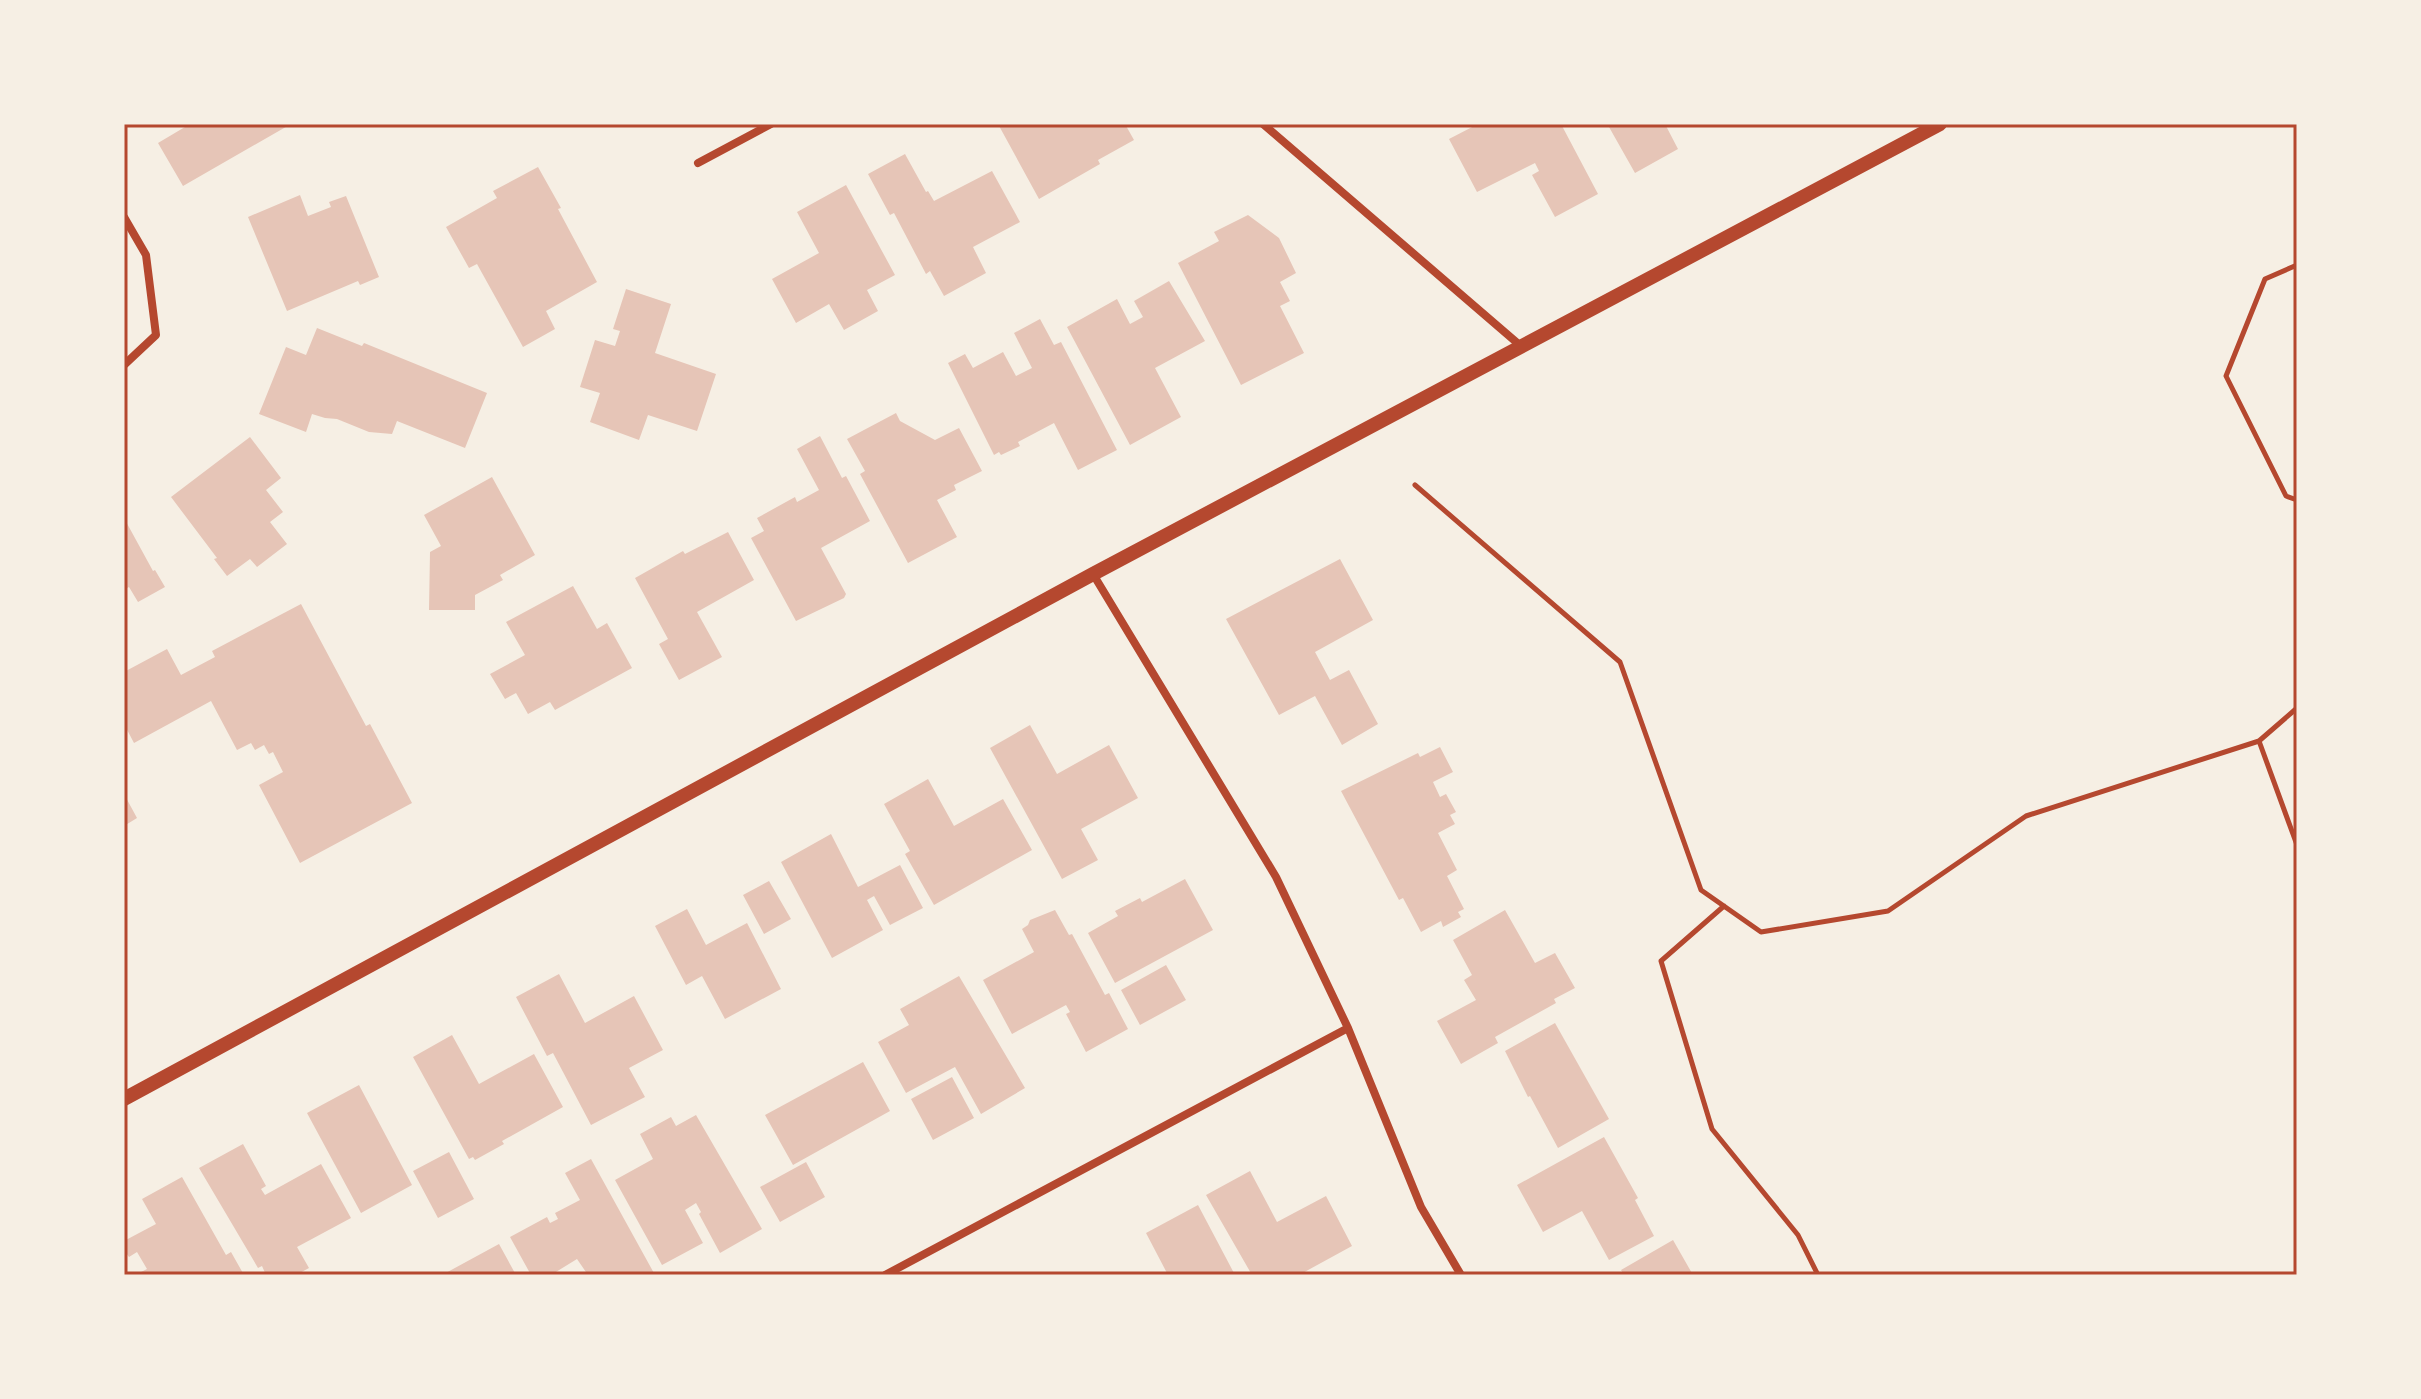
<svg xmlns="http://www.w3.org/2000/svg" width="2421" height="1399" font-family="'Roboto Condensed',sans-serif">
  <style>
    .building { fill: #e6c5b7 }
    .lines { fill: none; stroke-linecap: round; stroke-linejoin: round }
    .path { stroke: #b5482f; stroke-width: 5 }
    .minor { stroke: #b5482f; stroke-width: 8 }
    .tertiary { stroke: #b5482f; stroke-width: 14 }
    .neatline { fill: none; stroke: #b5482f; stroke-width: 3 }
  </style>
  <rect width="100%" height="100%" fill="#f6efe4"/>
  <path class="building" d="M190,124H291L183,186L158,143Z
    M998,124H1125L1134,140L1098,160L1100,164L1039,199Z
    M1478,124H1561L1598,194L1555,217L1532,175L1539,171L1535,163L1477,192L1449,139Z
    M1614,124H1665L1678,149L1635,173L1609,127Z
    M905,154L926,192L928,191L934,201L992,171L1020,222L973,247L986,273L944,296L930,271L926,274L894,213L890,215L868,174Z
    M538,167L561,208L558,209L597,282L546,311L555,329L523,347L477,264L469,268L446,227L497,198L493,191Z
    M846,185L895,275L867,290L878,311L844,330L829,304L796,323L772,279L819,253L797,212Z
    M300,195L308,216L331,207L329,202L346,196L379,277L360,285L358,281L287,311L248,217Z
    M1248,215L1279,238L1296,273L1280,282L1290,301L1280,306L1304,353L1241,385L1178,263L1219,241L1214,232Z
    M1169,281L1205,341L1155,368L1181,417L1130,445L1067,327L1117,299L1130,324L1143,317L1134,301Z
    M626,289L671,304L655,353L716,374L697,431L648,415L639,440L590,422L600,393L580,387L595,340L615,346L620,331L613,329Z
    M1040,319L1054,345L1061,342L1117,450L1078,470L1054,423L1018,442L1020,446L1001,455L999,452L994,455L948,363L965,354L973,368L1003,352L1016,376L1032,368L1014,333Z
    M317,328L362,346L364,343L487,393L465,448L397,421L392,434L369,432L337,419L325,418L312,414L306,432L259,414L286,347L306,355Z
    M896,413L900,421L935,440L959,428L982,471L954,485L956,490L937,500L957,537L908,563L860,474L865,471L847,439Z
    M820,436L842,478L846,476L870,521L821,548L846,594L844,598L796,621L751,538L764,531L757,518L795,497L797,502L819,490L797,449Z
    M250,437L281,478L266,490L283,512L270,522L287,544L257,567L250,559L227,576L214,559L217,558L171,497Z
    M492,477L535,555L500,575L503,580L475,595V610H429L430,552L441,546L424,515Z
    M124,518L153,571L155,570L165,587L138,602L129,587L124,590Z
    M728,532L754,580L697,612L722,657L679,680L659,644L668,639L635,578L683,551L685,554Z
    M1340,559L1373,620L1315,652L1330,680L1349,670L1378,724L1342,745L1315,696L1279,715L1226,619Z
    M573,586L597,629L607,623L632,668L555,710L550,702L528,714L516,693L505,699L490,674L525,655L506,622Z
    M301,604L366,726L370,724L412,803L300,863L259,785L283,772L273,752L269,754L264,745L255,750L251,743L237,750L211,701L134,743L124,724V672L167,649L181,675L215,657L212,651Z
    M1030,725L1057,774L1109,745L1138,798L1081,829L1098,860L1062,879L990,748Z
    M1440,747L1453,772L1433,782L1440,797L1446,794L1456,812L1450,815L1455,824L1438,833L1457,870L1447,876L1464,909L1458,912L1461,917L1443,927L1441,921L1421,932L1403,898L1399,900L1341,791L1418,753L1420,757Z
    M928,779L954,826L1003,799L1032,850L934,905L905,854L910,851L884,804Z
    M124,794L137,818L124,826Z
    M831,834L858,887L900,865L923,908L890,925L874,896L867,900L883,930L832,958L781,862Z
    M1185,879L1213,930L1115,983L1088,933L1118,916L1115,911L1140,898L1142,902Z
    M769,881L791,919L764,934L743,895Z
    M687,909L706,945L747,923L781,989L725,1019L702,976L686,985L655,926Z
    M1055,910L1069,935L1072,934L1105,995L1109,993L1128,1029L1086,1052L1066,1014L1070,1012L1066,1005L1012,1034L983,980L1034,952L1022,929L1028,925L1030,920Z
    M1505,910L1535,963L1555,953L1575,988L1554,999L1556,1003L1495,1037L1498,1043L1461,1064L1437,1021L1476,1000L1464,980L1472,975L1453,940Z
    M1166,965L1186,1000L1140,1025L1121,990Z
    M559,974L585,1023L634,996L663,1050L629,1068L645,1097L591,1125L553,1053L547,1056L516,997Z
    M959,976L1025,1088L981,1114L955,1067L906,1093L878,1042L909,1025L900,1009Z
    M1555,1023L1609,1119L1558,1148L1530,1096L1528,1097L1505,1051Z
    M452,1035L479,1084L534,1054L563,1107L502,1141L504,1144L475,1160L473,1157L469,1159L413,1057Z
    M863,1062L890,1111L793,1165L765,1115Z
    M952,1077L974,1118L933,1140L911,1099Z
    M359,1085L412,1185L361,1213L307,1113Z
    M696,1115L762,1229L720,1253L699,1214L701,1212L696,1203L685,1210L703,1243L662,1265L615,1180L653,1159L640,1134L671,1117L676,1126Z
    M1604,1137L1638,1198L1635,1200L1654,1236L1609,1260L1582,1211L1543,1232L1517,1185Z
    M243,1144L266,1186L261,1189L265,1195L321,1164L351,1218L297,1247L309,1268L296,1275H266L262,1266L258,1268L199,1168Z
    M449,1152L474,1199L438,1218L413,1171Z
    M591,1159L655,1275H588L577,1259L551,1275H531L510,1237L547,1217L550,1223L558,1219L555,1213L580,1200L565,1173Z
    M806,1162L825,1197L780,1222L760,1187Z
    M1250,1171L1277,1222L1326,1196L1352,1246L1299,1275H1252L1206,1195Z
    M182,1177L226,1255L231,1252L244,1275H143L141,1272L147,1269L137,1252L129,1257L124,1250V1241L156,1224L142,1199Z
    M1198,1205L1235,1275H1168L1146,1233Z
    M1673,1240L1693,1275H1624L1621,1270Z
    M499,1244L516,1275H442Z"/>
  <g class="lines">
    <path class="path" d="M2297,265L2265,279L2226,376L2286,496L2297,500
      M1415,485L1620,662L1701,890L1761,932L1888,911L2026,816L2259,741L2297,708
      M2259,741L2297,845
      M1724,906L1661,961L1712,1129L1798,1235L1818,1275"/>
    <path class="minor" d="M1263,124L1522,347
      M698,163L771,124
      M124,217L146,255L156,335L124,365
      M1093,574L1276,877L1348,1028L1421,1207L1461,1275
      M885,1275L1348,1028"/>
    <path class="tertiary" d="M124,1099L1093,574L1940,124"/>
  </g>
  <rect width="2421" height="1399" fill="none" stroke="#f6efe4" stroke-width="252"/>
  <rect x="126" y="126" width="2169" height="1147" class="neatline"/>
</svg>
